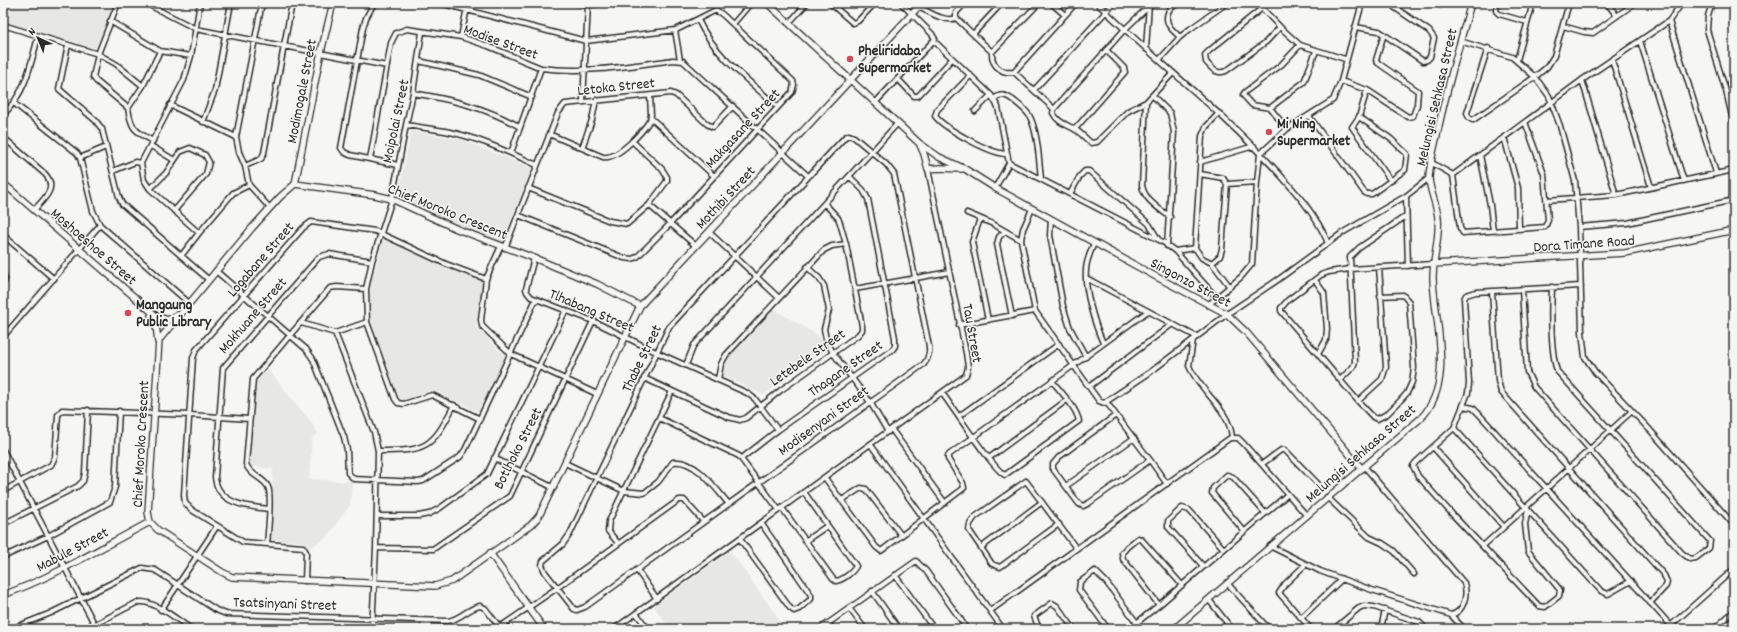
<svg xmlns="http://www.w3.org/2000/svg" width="1737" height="632" font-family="Dekko,sans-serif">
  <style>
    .built { fill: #e7e7e3 }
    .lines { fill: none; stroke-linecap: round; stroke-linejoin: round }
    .street-casing { stroke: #2b2b2b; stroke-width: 7 }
    .secondary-casing { stroke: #2b2b2b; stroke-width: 8 }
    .street { stroke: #f6f6f2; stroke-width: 4 }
    .secondary { stroke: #f6f6f2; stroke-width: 5.5 }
    .poi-dot { fill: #d1495b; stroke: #f6f6f2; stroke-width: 1.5 }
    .labels { text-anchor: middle; stroke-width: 3; stroke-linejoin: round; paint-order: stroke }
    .street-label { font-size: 15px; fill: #2b2b2b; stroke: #f6f6f2 }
    .poi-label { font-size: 15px; font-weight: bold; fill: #2b2b2b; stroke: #f6f6f2; text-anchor: start }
  </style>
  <rect width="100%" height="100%" fill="#f6f6f2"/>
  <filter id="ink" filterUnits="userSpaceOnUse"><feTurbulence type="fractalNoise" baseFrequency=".025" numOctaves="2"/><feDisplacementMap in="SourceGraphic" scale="8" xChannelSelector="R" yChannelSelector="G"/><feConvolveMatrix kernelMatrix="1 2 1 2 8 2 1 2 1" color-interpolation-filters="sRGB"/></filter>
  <g filter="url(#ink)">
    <path class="built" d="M3,3H115L98,46L93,49L3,22Z
      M411,131L462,140L532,168L502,242L452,223L398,195Z
      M383,240L483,281L476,327L505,356L479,412L432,390L400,401L371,321L370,287Z
      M772,308L819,336L827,350L763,395L722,375L728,355Z
      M266,367L311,422L318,434L312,437L309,479L352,482L350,505L327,537L309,548L303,542L272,540L270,538L273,469L250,466L255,384L257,379Z
      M730,551L786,629H670L654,606Z"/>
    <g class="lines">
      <g class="street-casing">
        <path id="street" d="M118,3L98,54L93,77L96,81L128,108C131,128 134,131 153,141
          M145,3L196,29L387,66
          M262,3L236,137L239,152L245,166L249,185L270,208
          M374,3L366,18L363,28L341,148L344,152L350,155L398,165
          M440,3L586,41L676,30L716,10L723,15L793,81L794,85L792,92L670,224L637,257L632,259L624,258L518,215
          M578,3L588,5L601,3
          M830,3L853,23L858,21L875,3
          M965,3L956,13V18L992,52C991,65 1001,74 1014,72L1054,109L1053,113C1059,124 1067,124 1076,130C1081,133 1086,139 1091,143L1097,142L1128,111L1146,102
          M1051,3L1065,15
          M1097,3C1154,59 1218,108 1273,167C1294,190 1316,214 1328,243
          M1178,3L1169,10C1163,23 1171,29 1180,37
          M1257,3L1280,27L1300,45L1345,59
          M1436,3L1440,5L1444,3
          M1497,3L1496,11L1499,14L1527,22
          M1607,3L1617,16
          M1712,3L1708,16L1707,30L1726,91L1734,125
          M918,7C928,11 945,23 956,18
          M836,8L841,3
          M1261,9L1210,50L1205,55L1206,62C1212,68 1216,75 1226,71L1266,42L1280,27
          M698,20C715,56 749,81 778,107
          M110,21L160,51L191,56
          M1669,21L1716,173
          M789,23L807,3
          M733,24L751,3
          M3,25L98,54L116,64L143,86
          M1563,26L1584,32L1593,33L1635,3
          M1355,27L1379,31L1423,61L1427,60L1430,57L1434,38L1429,31L1394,7L1392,3
          M675,30L680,60
          M422,32L413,93L406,125L392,199L372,261L366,289L367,322L395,399L398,403L404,404L432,395L480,419
          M973,34L1002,3
          M461,37L468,3
          M934,41L991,95L998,107L1009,163L995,188
          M1460,41L1512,57L1535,77L1549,96L1560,126L1575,181L1579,227L1582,332L1585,357L1595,372L1650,430L1734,525
          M1640,41L1684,181
          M68,45L59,89L95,120L102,129L119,197L122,204L209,280
          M1300,45L1281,65L1245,92L1243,95L1252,105L1270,108L1304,82L1316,51
          M1488,48L1467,113L1469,118L1473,120L1535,77L1547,67L1554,56L1569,3
          M1146,49L1149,3
          M992,52L1039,3
          M1159,60L1180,37L1190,29L1227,3
          M1517,60L1533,3
          M1612,60L1651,187
          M419,61L479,75L532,97
          M1014,72L1076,3
          M970,76L937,110L935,116C945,129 991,154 1007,154
          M898,79L914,96H918L952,59
          M1582,80L1616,195
          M1341,81L1367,90L1408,117L1413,116L1417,105L1418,91L1378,63L1376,60L1384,34
          M1034,90L1114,3
          M1367,90L1359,117L1352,127L1391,181
          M413,93C453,100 485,107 520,127
          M1153,96L1170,113L1174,132L1167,246
          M994,99C1001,93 1006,95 1013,100C1019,105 1025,109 1029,115C1038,131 1039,161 1041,179
          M583,101L588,5
          M875,103L935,39L932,34L901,3
          M15,104L77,153L80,158L93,211L100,225L189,303
          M170,105L236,137
          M128,108L143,86L160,51
          M1270,108L1287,129
          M1054,109L1124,30L1148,7
          M975,111L991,95
          M1219,113L1206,127L1202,136L1195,248L1202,258L1212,263L1230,287
          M3,115C26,92 30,67 38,37
          M1309,116L1364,192L1367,194H1372L1405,170L1407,154L1391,139L1359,117
          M651,118L714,176
          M203,122L215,90L231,3
          M406,125C419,127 432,129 445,131C477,137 508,152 537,165
          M1075,129L1125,72L1124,68L1106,50
          M549,134L603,157C618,160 643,131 650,120L651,115L650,96
          M849,135L854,137L886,164L894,174L928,341C930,350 930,356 924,364L585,607L577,610L574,609L545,572L542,565L543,561L563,544L570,534L669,327L845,137Z
          M3,137L45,174C58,188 44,199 34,210
          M1504,137L1518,188L1519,229
          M151,146L174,160
          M582,148L592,120L596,100
          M511,153L541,68
          M1480,155L1490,205L1493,231
          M80,158L106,147
          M370,159L391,43L396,33L407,29L461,37L488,46L541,68C585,74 630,66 673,60L683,61L808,176
          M1200,162L1254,146
          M1009,163L1163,242L1175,251L1217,298
          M1432,163L1453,175
          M245,166L261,159L264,153L292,3
          M113,171L135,162L141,163
          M1200,174L1223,178L1227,184L1222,249L1220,256L1212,263
          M1453,175L1582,80L1669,21L1682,3
          M1453,175L1460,228L1463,233L1545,227L1548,220L1544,174L1525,122
          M1227,184L1257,182
          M528,188L610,221L627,224L649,205L667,181V177L662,169L632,141
          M150,189L166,173L180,152L190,148L205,155L209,162L206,174L174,211
          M1070,194L1080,176L1085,171H1089L1149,224L1158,239
          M1406,196L1408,266
          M1547,200L1616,195L1734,170
          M649,205L696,246
          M1032,209L1023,229L1021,240L1035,311L1099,401L1104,403L1149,373L1227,314L1279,279L1342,233L1406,196L1429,178
          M967,213L993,224L1021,240
          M1170,217C1159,208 1144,200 1142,185L1146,102L1173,73
          M980,219L972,242L988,320
          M1051,219L1050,235L1063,306L1070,328L1086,357
          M1579,227L1627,223L1734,200
          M1005,231L999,237L997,244L1012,316
          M709,232L779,298
          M199,233L150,189L144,180L141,163L184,80L191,56L200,3
          M3,235L54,279
          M1094,243C1091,251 1086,261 1086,270C1084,290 1095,325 1103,343
          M501,246L486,279L481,320L482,326L511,354L597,394
          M505,248L558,113L565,104L671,93L676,95L707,124L713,127L733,106
          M1175,251L1195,248
          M181,256L199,233L233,193L249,185
          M534,258L526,289L527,292L531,297L593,321L656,352L747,393L755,399L778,430
          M807,267L819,278L824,286L829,310L824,329L826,339L833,353L870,402L888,432
          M216,271L306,349L313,359L344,437L347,450L348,473L354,479L418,482L423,481L460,457L465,450L536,299
          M3,273L5,279L3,285
          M1086,278L1197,337
          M1315,280L1324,293L1327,329L1326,340L1318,354
          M855,289L949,272
          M1522,290L1527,372L1534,387L1682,553L1690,559L1696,558L1709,548L1710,541L1557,371C1550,349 1551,310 1552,287
          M1492,292L1498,381L1501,392L1664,575L1667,582L1666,586L1650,603
          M1380,296L1403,295L1409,302L1414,368L1412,382L1407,393L1399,402L1387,414L1377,419L1373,417L1358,401L1281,311V308L1288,300L1321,275L1329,272L1350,269L1433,264
          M1208,305L1241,277L1252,264L1257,182L1260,154L1287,129L1333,100L1341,81L1362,3
          M301,323L335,333L367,322
          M959,325L1035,311
          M335,333L374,432L378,451L376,548L372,629
          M3,337L100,225
          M1193,340L1189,366C1200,392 1229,408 1232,437
          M686,365L694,345L898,123
          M644,378L728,417L740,420L746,418L781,390L858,335L862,330V326L846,244L840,223L838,218L825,204
          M718,379L721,364L726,355L824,250L832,246L846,244
          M1340,380L1353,367L1355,362L1350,257L1359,248L1406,216
          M1090,386L1171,325
          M942,393C952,406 994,471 1005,475L1079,421C1076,407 1061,392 1052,381
          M1358,401L1382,379L1386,367L1379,267
          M1107,403L1150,460L1167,484
          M1463,406L1473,408L1478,413L1674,629
          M1116,415L1059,457L1053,464V469L1079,504L1083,506L1089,503L1150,460
          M959,416L1059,344
          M659,418L739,456L779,510
          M1454,428L1601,591L1608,594L1631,581
          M892,430L945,503
          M871,445L1003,629
          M1433,447L1504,527
          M3,450L97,629
          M378,451C426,451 432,449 454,405
          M494,458L554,488
          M742,458L778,430L893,349L895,346V338L868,199L863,190L850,177
          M989,458L1067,400
          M565,463L624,491L644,493L658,482L673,462C695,458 716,489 728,503
          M1262,464L1281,450H1285L1318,484
          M1364,466L1464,583C1468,595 1464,612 1451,615
          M825,478L876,547L881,551L964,488L963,483L948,459V456L950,454L1052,381L1148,311
          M1066,486L1134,438
          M3,491L51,465L55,457L58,415L62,410L190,415L249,419
          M1327,497L1369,537L1382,543L1394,551L1414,574
          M842,500L861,488L866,489L901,535
          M782,508L833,579L836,581C843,580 853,572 856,566L804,492
          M269,509C248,507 217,504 215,477L223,368L319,257L329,254L372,261
          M1528,510L1525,524L1528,551L1560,590L1559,596L1545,607L1539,606L1453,515L1418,476L1413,466L1416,462L1454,428L1468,393L1469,383L1464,299L1466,295L1476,292L1581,286
          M377,516H419L429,514L440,508L487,474L566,310
          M3,524L78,486L83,481L85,473L88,410
          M1059,524L1000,567L992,564L969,530L970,524L975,517L1026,481L1076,548
          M1244,531L1212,493L1213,488L1227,475L1233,477L1265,513
          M740,539L790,608L794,611L799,609L811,599V595L761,523
          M805,541L827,526
          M618,543L608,531L609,521L672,391
          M267,544C268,533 272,494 268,487C263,477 250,476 246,464L253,379L330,288L337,287L366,289
          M1270,546L1320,571L1369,589L1451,615L1464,629
          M1483,546L1632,411
          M982,547L1042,502
          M376,548L433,549L510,496L593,321
          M3,557L48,536L110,502L115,487L119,411
          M1305,565L1285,584L1279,593L1311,629
          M1203,566L1168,527V521L1182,508L1189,510L1223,548
          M637,570L657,599
          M895,575L934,629
          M305,581L306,552L303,547L243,542L192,510L185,503L184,495L193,358L196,350L303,228L311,222L375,231L446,264L486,279
          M1227,583L1269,629
          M872,591L899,629
          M1209,600L1232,629
          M1159,605L1123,559L1122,553L1127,547L1138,538L1142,540L1182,585
          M849,608L865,629
          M161,610L217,526
          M990,611L1230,438H1238L1244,444L1307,516
          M636,613L648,629
          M1301,618L1342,579
          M828,623L832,629
          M11,629L51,613L142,568L155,570L216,610L226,614L448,621C461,619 468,608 480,606L485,608L501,629
          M86,629L136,603C151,597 179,621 191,629
          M497,629L557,588L679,500H684L703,521
          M614,629L966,375L968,367L966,353L928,169
          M820,629L916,561L926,571L961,620L964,625L963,629
          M1039,629L1034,616L1052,603L1057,606L1074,629
          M1108,629L1079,590L1080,582L1095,571L1106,582L1137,623
          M1129,629L1159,605L1288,494
          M1334,629L1359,608L1364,606L1374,607L1419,622L1426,629
          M1379,629L1382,624L1385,610
          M1667,629L1734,569
          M1714,629L1734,611"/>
      </g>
      <g class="secondary-casing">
        <path id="secondary" d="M767,3L919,143L939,157L965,169L995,188L1151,274L1227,314L1246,332L1362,469
          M920,145L924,154L928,169L940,168L961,169
          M3,183L169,327
          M295,184L321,52L333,3
          M1433,264L1625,253L1734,230
          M640,306L597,284L534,258L457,229L392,199L375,195L295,184L280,197L252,228L159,340L148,512L150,522L158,530L222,572L232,577L435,586L452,581L531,525L539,516L640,306L922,3
          M151,316L156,325L158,342
          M159,317L168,320L177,315
          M490,553L544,629
          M3,595C54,577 102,547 150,522
          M1174,629L1421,418C1456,381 1434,323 1433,278C1433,257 1440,238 1438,218C1437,204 1429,190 1429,177C1430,163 1434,148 1437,135C1446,90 1459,47 1471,3"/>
      </g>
      <use href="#street" class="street"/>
      <use href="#secondary" class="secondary"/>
    </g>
  </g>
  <g class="poi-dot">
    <circle cx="850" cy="59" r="4"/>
    <circle cx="1269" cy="132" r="4"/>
    <circle cx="128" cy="313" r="4"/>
  </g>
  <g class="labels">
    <g class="street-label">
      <text transform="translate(501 41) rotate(20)" y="5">Modise Street</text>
      <text transform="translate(616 86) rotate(-6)" y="5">Letoka Street</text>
      <text transform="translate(301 91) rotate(-79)" y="5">Modimogale Street</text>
      <text transform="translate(1436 97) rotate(-77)" y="5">Melungisi Sehkasa Street</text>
      <text transform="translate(395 121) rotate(-78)" y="5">Moipolai Street</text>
      <text transform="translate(742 128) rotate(-47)" y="5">Makgasane Street</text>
      <text transform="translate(725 197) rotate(-47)" y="5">Mothibi Street</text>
      <text transform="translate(448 211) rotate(22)" y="5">Chief Moroko Crescent</text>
      <text transform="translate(1584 243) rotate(-4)" y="5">Dora Timane Road</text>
      <text transform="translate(94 246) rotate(41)" y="5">Moshoeshoe Street</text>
      <text transform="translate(260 259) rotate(-49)" y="5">Logabane Street</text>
      <text transform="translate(1191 282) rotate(28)" y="5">Singonzo Street</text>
      <text transform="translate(592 310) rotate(23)" y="5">Tlhabang Street</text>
      <text transform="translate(252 315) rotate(-49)" y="5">Mokhuane Street</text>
      <text transform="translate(973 333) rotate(80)" y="5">Tau Street</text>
      <text transform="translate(807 357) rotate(-35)" y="5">Letebele Street</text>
      <text transform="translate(641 358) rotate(-64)" y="5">Thabe Street</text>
      <text transform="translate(845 368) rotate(-35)" y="5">Thagane Street</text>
      <text transform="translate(823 420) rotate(-36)" y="5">Modisenyani Street</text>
      <text transform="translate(140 444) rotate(-87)" y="5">Chief Moroko Crescent</text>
      <text transform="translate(517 448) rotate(-63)" y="5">Botlhoko Street</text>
      <text transform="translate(1360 453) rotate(-41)" y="5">Melungisi Sehkasa Street</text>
      <text transform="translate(72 549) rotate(-28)" y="5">Mabule Street</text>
      <text transform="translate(285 603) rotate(2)" y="5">Tsatsinyani Street</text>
    </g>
    <g class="poi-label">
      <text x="858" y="55">Pheliridaba<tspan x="858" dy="17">Supermarket</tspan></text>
      <text x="1277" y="128">Mi Ning<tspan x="1277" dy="17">Supermarket</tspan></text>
      <text x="136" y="309">Mangaung<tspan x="136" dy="17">Public Library</tspan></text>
    </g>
  </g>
  <rect width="1737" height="632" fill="none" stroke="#f6f6f2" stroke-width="16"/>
  <rect x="8" y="8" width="1721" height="616" fill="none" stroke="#2b2b2b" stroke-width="1.5" filter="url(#ink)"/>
  <g transform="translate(38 38) rotate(316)" stroke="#f6f6f2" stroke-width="3" paint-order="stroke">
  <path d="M0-3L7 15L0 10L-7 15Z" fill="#2b2b2b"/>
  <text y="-6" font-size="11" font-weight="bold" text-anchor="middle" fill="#2b2b2b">N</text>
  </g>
</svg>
